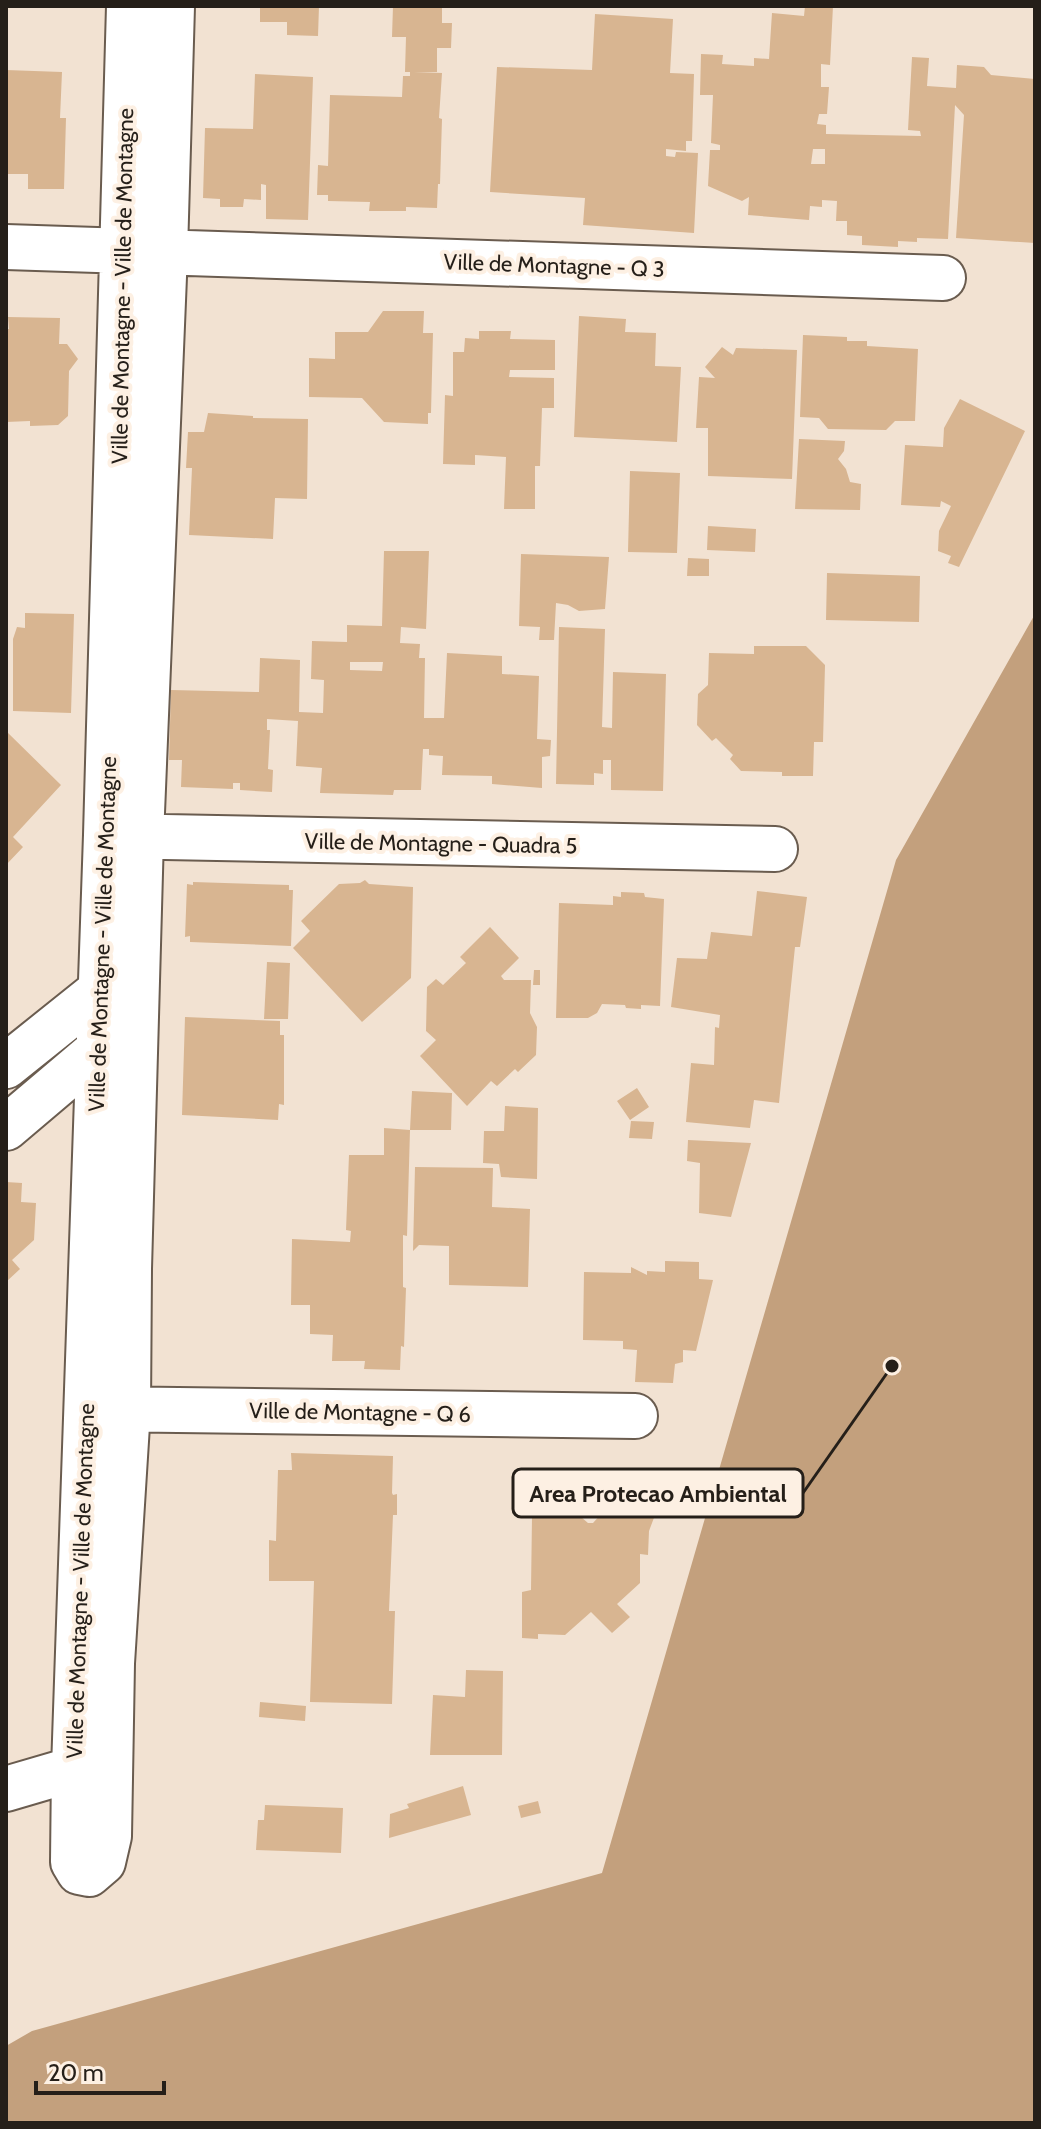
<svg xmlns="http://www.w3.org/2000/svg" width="1041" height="2129" font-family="Cabin,sans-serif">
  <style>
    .forest { fill: #c3a07d }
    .building { fill: #d8b591; fill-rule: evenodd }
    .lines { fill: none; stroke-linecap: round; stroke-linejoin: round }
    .minor-casing { stroke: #6a5c4f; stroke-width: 48 }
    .minor { stroke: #fff; stroke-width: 44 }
    .labels { text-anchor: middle; stroke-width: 8; stroke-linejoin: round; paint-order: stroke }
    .street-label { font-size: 22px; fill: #251f19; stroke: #fdf0e3 }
    .leader { fill: none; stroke: #251f19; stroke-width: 3 }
    .callout-dot { fill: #251f19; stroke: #fdf0e3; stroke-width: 3 }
    .callout { fill: #fdf0e3; stroke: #251f19; stroke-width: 3 }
    .callout-label { font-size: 24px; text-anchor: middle; font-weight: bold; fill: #251f19 }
  </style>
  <rect width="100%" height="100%" fill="#f2e2d2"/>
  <path class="forest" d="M1035,614V2123H6V2046L32,2031L602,1873L896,860Z"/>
  <path class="building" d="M260,6H319L318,36L287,35V22H260Z
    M393,6H442V23H452L451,48H437V72H414L442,73L439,118L442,119L440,184H438L437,208L406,207V211H369L370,202L328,201V195H317L318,165L328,166L330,95L402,97L403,76H410V72H405L406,37H392Z
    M805,6H833L830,65L821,64V87H829L827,114H819L817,124L826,125V134L921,136L920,131L908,130L912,57L929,58L927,86L956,88L957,65L984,67L991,75L1035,79V243L956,238L964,115L955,105L948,239L917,238V242L898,241V247L862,245V236L847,235V221H836L837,201L822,200V207L810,206L809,220L748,215L749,197L742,201L708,186L710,150H720V145L711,143L713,95H700L701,54L723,55L722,64L754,66V58L769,59L772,13L804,16ZM813,149H825V164H811Z
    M595,14L673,19L670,73L694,74L692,141H686V151L666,149V156L675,157L676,152L698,153L694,233L583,225L585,198L490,192L497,67L592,70Z
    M6,70L62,72L60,118H66L64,189H28V174H6Z
    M255,74L313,77L308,220L266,219V185L261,184V200L244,199L243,207H220V199L203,198L205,128L253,129Z
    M383,311H424L423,333H433L431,413H428V424L384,422L362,398L309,397V358L335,359V332H368Z
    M579,316L626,319L625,332L656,333L655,366L681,367L677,442L574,437Z
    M8,317L60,318L59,344H67L78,359L69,371L68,416L58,425L30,426V421L6,422V329H9Z
    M479,331H511L510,339L555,340V370H510L509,377L554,378V408H542L540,466H535V509H504L506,457L475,455V465L443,464L445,395L453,396V352H464L465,338L479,339Z
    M803,335L847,337V341H867V346L918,349L915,421H895L886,430L828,429L819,418L800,417Z
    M722,347L733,355L736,348L797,350L792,479L708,476V428H696L699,377L715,378L705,367Z
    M960,399L1025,431L959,567L948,563L951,556L938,551L939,531L951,506L941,501L940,507L901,505L905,445L943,447L944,428Z
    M208,413L253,416V418L308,419L307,499L275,498L273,539L189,535L192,468H186L188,432H204Z
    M799,439L845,441L844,451L838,459L846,469L850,482L861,484L860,510L795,509Z
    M630,471L680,473L677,553L628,552Z
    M708,526L756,529L755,552L707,550Z
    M384,551H429L426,629L401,627L400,643L420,644L419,658H425L424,718H444L447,653L502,656V674L539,676L537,739L551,740L550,756L542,757V788L492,784V776L442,775L443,756L429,755V749H423L421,790H394L393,795L320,793L322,768L296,766L298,721L267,719V730H270L268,769L273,770L272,792L240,790V783H233V789L181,787L182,760H169L171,690L259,692L260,658L300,660L299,712L323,713L324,680L311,679L312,641L347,642V625L382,626ZM350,662H383L382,671L350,670Z
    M521,554L609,557L605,609L579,611L568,605L556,603L554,640H539L540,627L519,626Z
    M688,558L709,559V576H687Z
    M827,573L920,576L919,622L826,620Z
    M25,613L74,614L71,713L13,711V639L17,627L25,628Z
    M559,627L605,629L602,727L612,728L613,672L666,674L663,791L611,790V760H603V774L594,773V785L556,784Z
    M754,646H806L825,665L823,742H814L813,776H782V772L741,771L730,759L733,755L716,738L712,741L697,725L698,694L708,685L709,653L754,654Z
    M6,731L61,785L13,837L23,847L6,865Z
    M365,880L369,884L413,887L411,978L362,1022L293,948L310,931L301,921L339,884L360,883Z
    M193,882L289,885V890H293L291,946L190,942V936L185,937L187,884L193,885Z
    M757,891L807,897L800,947H795L779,1103L754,1100L750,1128L686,1122L691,1063L714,1065L715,1027L719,1028L720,1015L671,1007L677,958L707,959L711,932L752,936Z
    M621,892L644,893L645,897L664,899L660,1006L641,1005V1009L626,1008L625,1005L602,1004L597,1013L588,1018H556L559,903L613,905V896L621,897Z
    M490,927L519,958L501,976L504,980H531L530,1013L537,1027L536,1055L518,1072L515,1069L497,1086L491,1081L467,1106L420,1056L436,1040L426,1031L427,987L436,979L443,985L466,963L460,957Z
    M267,962L290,963L288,1019H264Z
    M534,970H540V985H533Z
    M185,1017L280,1021V1035H284V1105L279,1104L278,1120L182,1115Z
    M637,1088L649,1107L630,1120L617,1101Z
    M412,1091L452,1093L451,1130H410Z
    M505,1106L538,1108L537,1179L501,1177L499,1164L483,1163L484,1131H504Z
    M631,1121L654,1122L652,1139L629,1138Z
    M384,1128L410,1130L407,1236L403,1235V1287L406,1288L404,1347L401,1346L400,1370L364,1369L365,1361H332L333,1335L310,1334V1305H291L292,1239L350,1242L351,1231L346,1230L349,1155H384Z
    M688,1140L751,1143L731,1217L699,1213L700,1163L687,1161Z
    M415,1167L493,1168L492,1207L530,1209L528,1287L449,1285V1246L419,1245L413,1251Z
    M6,1182L22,1183L21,1202L36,1203L34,1240L12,1260L20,1269L6,1282Z
    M665,1261L699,1262V1279L713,1280L696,1351L683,1350V1362L675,1364L673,1383L635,1382L637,1350L623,1349V1341L583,1340L584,1272L631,1273V1267L647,1275V1271L665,1272Z
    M291,1453L393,1456L392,1493L393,1495L397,1494V1515H393L389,1611H395L392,1704L310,1702L314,1581H269V1540L276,1541L278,1470H292Z
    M572,1473L597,1499L581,1517L588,1523H593L602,1513L609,1498L623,1484L630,1486L653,1510L655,1515L649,1531L648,1555L640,1554V1583L617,1604L630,1617L612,1633L591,1612L565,1635L538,1634V1639L522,1638V1592L531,1590L532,1517L546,1503L544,1500Z
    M466,1670L503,1671L502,1755H430L433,1695L465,1697Z
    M260,1702L306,1706L305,1721L259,1717Z
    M463,1786L471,1815L389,1838L390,1814L409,1808L407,1804Z
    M538,1801L541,1813L521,1818L518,1806Z
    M265,1805L343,1808L341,1853L256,1850L258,1820H264Z"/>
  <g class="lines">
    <g class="minor-casing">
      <path id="minor" d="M129,6L106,835L74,1769L73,1862L79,1872L89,1874L103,1862L109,1836L112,1663L128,1409L129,1269L141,837L165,252L172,6
        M6,247L943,278
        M113,836L775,849
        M6,1066L116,978
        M6,1128L111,1039
        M100,1409L635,1416
        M6,1789L74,1769L100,1766"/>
    </g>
    <use href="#minor" class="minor"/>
  </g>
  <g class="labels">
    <g class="street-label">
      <text transform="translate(554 265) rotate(2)" y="8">Ville de Montagne - Q 3</text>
      <text transform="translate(122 286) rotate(-89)" y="8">Ville de Montagne - Ville de Montagne</text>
      <text transform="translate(441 843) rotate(1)" y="8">Ville de Montagne - Quadra 5</text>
      <text transform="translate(102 934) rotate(-88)" y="8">Ville de Montagne - Ville de Montagne</text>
      <text transform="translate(360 1412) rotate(1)" y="8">Ville de Montagne - Q 6</text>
      <text transform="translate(80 1581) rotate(-88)" y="8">Ville de Montagne - Ville de Montagne</text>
    </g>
  </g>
  <path class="leader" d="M892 1366L803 1493"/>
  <circle class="callout-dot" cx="892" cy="1366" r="8"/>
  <rect class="callout" x="513" y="1469" width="290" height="48" rx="8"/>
  <g class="callout-label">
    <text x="658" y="1502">Area Protecao Ambiental</text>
  </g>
  <rect width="1041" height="2129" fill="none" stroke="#251f19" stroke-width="16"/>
  <path d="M36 2081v12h128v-12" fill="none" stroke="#251f19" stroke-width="4"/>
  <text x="48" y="2081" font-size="24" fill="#251f19" stroke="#fdf0e3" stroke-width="6" paint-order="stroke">20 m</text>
</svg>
